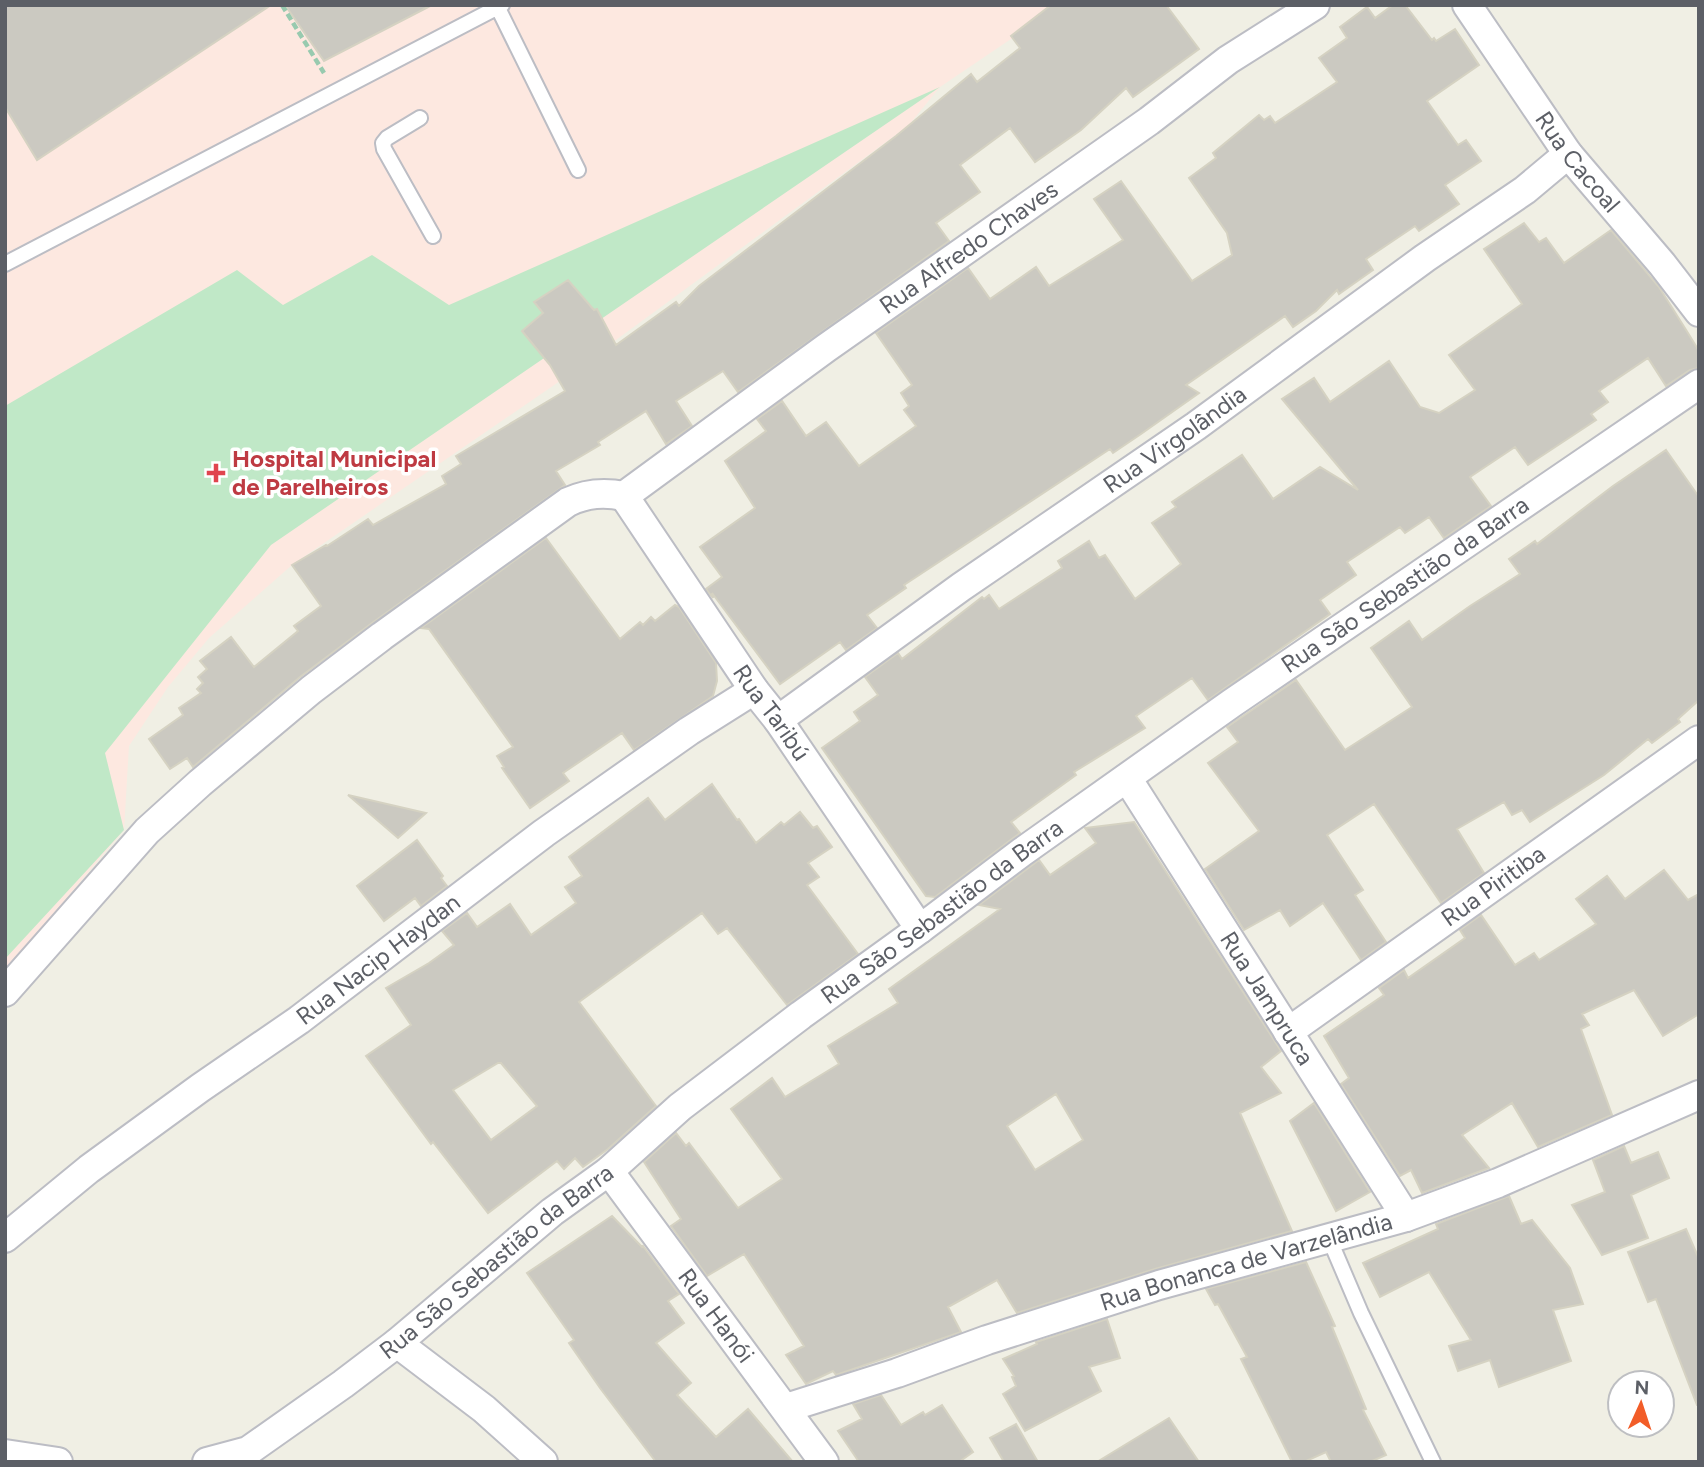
<svg xmlns="http://www.w3.org/2000/svg" width="1704" height="1467" font-family="Figtree,sans-serif">
<style>
.medical{fill:#fde8e0}
.green{fill:#c0e8c7}
.building{fill:#cbc9c1;stroke:#d5d2c2;stroke-width:2;fill-rule:evenodd}
.lines{fill:none;stroke-linecap:round;stroke-linejoin:round}
.lane-casing{stroke:#bcbdc4;stroke-width:18}
.street-casing{stroke:#bcbdc4;stroke-width:32}
.path{stroke:#98caaf;stroke-width:4.5;stroke-dasharray:7 3.5;stroke-linecap:butt}
.lane{stroke:#fff;stroke-width:14}
.street{stroke:#fff;stroke-width:28}
.health-dot{fill:#e0444e;stroke:#fff;stroke-width:2.5}
.labels{text-anchor:middle;stroke-width:7;stroke-linejoin:round;paint-order:stroke}
.street-label{font-size:24px;fill:#5c5f66;stroke:#fff}
.health-label{font-size:24px;font-weight:bold;fill:#be3a42;stroke:#fff;text-anchor:start}
</style>
<rect width="100%" height="100%" fill="#f0efe4"/>
<path class="medical" d="M5 5H1061L940 87 908 126 560 381 292 565 209 638 168 687 129 746 124 830 5 971Z"/>
<path class="green" d="M940 87 271 545 105 753 124 830 5 959V406L237 270 283 305 372 255 449 305Z"/>
<path class="building" d="M5 5H271L37 160 5 107Z
M285 5H432L324 61Z
M1051 5H1166L1199 49 1133 97 1126 88 1081 130 1035 162 1010 128 960 165 980 192 936 223 949 241 738 392 723 371 676 401 692 426 666 444 646 411 598 442 600 445 556 471 565 485 372 623 300 677 193 767 187 758 170 769 149 739 183 715 179 708 201 693 197 689 203 683 198 677 207 669 200 661 231 637 254 667 298 631 294 626 321 606 292 565 326 545 327 546 368 519 373 525 446 484 442 476 461 464 456 456 565 391 550 365 522 331 543 313 534 302 568 280 594 310 597 309 616 345 676 302 679 306 699 286 896 136 971 74 977 82 1020 48 1011 36Z
M1393 5H1405L1432 40 1434 38 1436 41 1455 29 1479 65 1427 101 1458 145 1466 140 1481 161 1445 185 1459 204 1419 231 1415 226 1366 259 1373 270 1339 294 1337 290 1316 311 1293 327 1285 316 1186 385 1199 393 1141 434 1113 453 1110 449 904 585 906 588 867 615 877 628 846 650 840 642 780 684 712 593 713 598 706 589 722 577 700 547 755 508 725 461 766 431 757 419 782 401 806 436 826 422 859 466 916 426 904 410 909 406 901 393 912 385 876 333 968 268 990 299 1036 267 1049 286 1123 240 1094 199 1121 181 1192 281 1232 255 1227 233 1189 178 1216 158 1213 153 1259 115 1264 120 1270 116 1275 123 1337 82 1319 58 1347 38 1340 27 1367 7 1375 18Z
M1524 223 1539 242 1546 238 1564 263 1611 230 1659 287 1688 333 1699 351V368L1690 370 1666 386 1648 358 1599 391 1608 402 1591 414 1596 420 1528 465 1515 447 1470 477 1491 506 1444 538 1429 517 1405 533 1400 527 1347 562 1356 575 1320 600 1330 614 1208 700 1192 678 1136 716 1145 728 1074 772 1076 775 1011 822 1020 833 935 897 926 896 822 748 860 721 854 712 878 695 865 677 898 653 902 659 982 597 984 599 989 595 999 609 1062 568 1058 561 1089 541 1099 558 1105 555 1135 599 1181 564 1152 523 1176 507 1172 502 1242 455 1273 499 1320 467 1358 490 1282 399 1314 378 1330 402 1389 361 1420 407 1439 413 1475 390 1449 355 1522 304 1484 249Z
M1666 450 1699 497V700L1678 719 1680 722 1652 743 1648 739 1604 775 1530 822 1522 810 1512 815 1504 802 1457 829 1484 873 1441 903 1374 804 1327 835 1363 890 1355 895 1386 942 1361 960 1323 903 1290 926 1280 910 1244 930 1205 869 1259 831 1208 763 1238 742 1227 727 1296 680 1345 750 1412 707 1371 648 1409 621 1422 640 1470 606 1520 574 1509 559 1535 541 1537 544 1613 486Z
M546 538 620 639 640 622 643 625 651 617 655 621 675 605 679 607 716 663 717 681 713 696 634 750 622 733 563 773 569 781 530 808 502 768 504 767 497 756 513 747 429 629 421 628Z
M712 784 737 820 739 819 756 843 781 822 784 825 800 812 813 828 817 826 832 847 808 863 819 877 807 885 858 954 787 1005 727 928 718 934 702 913 579 1002 656 1106 608 1149 583 1167 575 1158 564 1169 557 1161 488 1213 433 1142 431 1144 366 1056 411 1025 386 988 429 963 454 945 442 931 467 913 477 927 510 904 531 935 576 903 565 887 582 876 569 857 648 798 665 820ZM498 1063H501L537 1106 491 1140 453 1090Z
M348 795 426 813 398 838Z
M1134 822 1281 1051 1261 1067 1281 1093 1240 1113 1292 1231 1155 1269 1017 1313 997 1280 948 1307 961 1332 836 1375 833 1371 806 1384 786 1355 804 1346 744 1254 707 1276 671 1226 681 1219 644 1162 676 1133 686 1146 689 1143 738 1208 782 1179 731 1109 772 1078 785 1097 839 1064 828 1046 898 1003 889 989 1000 909 979 905 1039 860 1050 875 1096 843 1085 828ZM1056 1094 1083 1140 1035 1170 1007 1126Z
M417 840 443 876 441 878 447 886 421 906 415 898 384 921 357 886Z
M1664 870 1688 900 1699 894V1014L1663 1036 1634 990 1582 1014 1589 1025 1581 1029 1612 1115 1538 1147 1512 1103 1462 1135 1489 1168 1422 1193 1411 1170 1400 1176 1341 1084 1349 1078 1324 1036 1384 995 1379 988 1404 970 1408 978 1465 938 1460 930 1481 915 1515 965 1534 953 1539 960 1596 924 1576 899 1607 876 1625 899Z
M1314 1103 1370 1192 1336 1211 1290 1121Z
M1624 1146 1631 1163 1658 1152 1669 1178 1631 1195 1648 1238 1602 1255 1572 1205 1605 1192 1593 1160Z
M1509 1196 1521 1224 1532 1220 1570 1268 1583 1304 1553 1310 1571 1361 1499 1387 1490 1360 1458 1371 1449 1346 1471 1340 1429 1272 1380 1297 1363 1263 1438 1229 1436 1224Z
M612 1216 642 1247 643 1246 679 1294 668 1301 684 1323 656 1343 691 1383 677 1395 716 1437 748 1409 793 1462H656L600 1388 569 1343 574 1340 527 1273Z
M1686 1229 1699 1259V1405H1697L1656 1299 1648 1302 1628 1252Z
M1306 1262 1335 1326 1332 1327 1366 1409 1363 1410 1386 1455 1370 1462H1331L1326 1452 1304 1462H1292L1241 1359 1247 1357 1218 1304 1215 1305 1206 1289Z
M1107 1319 1120 1358 1089 1367 1101 1391 1025 1431 1003 1394 1016 1386 1012 1377 1014 1376 1003 1359 1037 1344 1036 1342Z
M881 1395 901 1425 923 1412 925 1415 942 1405 973 1452 959 1462H859L838 1431 862 1419 853 1404Z
M1169 1418 1199 1462H1097Z
M1016 1424 1038 1462H1004L990 1438Z"/>
<g class="lines">
<g class="lane-casing">
<path id="lane" d="M498 8 578 170
M420 118 387 138 383 143 384 149 433 236
M5 264 502 5
M1329 1238 1361 1313 1433 1462"/>
</g>
<g class="street-casing">
<g id="street">
<path id="s1" d="M1467 5 1568 154 1662 264 1699 312"/>
<path id="s2" d="M624 496 826 348 1149 121 1228 60 1315 5"/>
<path id="s3" d="M624 496 754 690 778 720 920 929"/>
<path id="s4" d="M778 720 961 587 1196 426 1425 258 1525 190 1568 154"/>
<path id="s5" d="M1127 778 1406 1217"/>
<path d="M5 992 147 831 200 783 311 690 382 636 568 502C587 493 604 492 624 496"/>
<path id="s6" d="M1288 1032 1699 740"/>
<path id="s7" d="M609 1171 824 1462"/>
<path id="s8" d="M5 1238 89 1169 200 1088 299 1020 544 833 689 731 754 690"/>
<path d="M397 1343 484 1409 543 1462"/>
<path id="s9" d="M786 1408 897 1373 987 1340 1159 1285 1406 1217 1498 1183 1699 1095"/>
<path d="M5 1454 58 1462"/>
<path id="s10" d="M207 1462 248 1451 343 1384 397 1343 552 1212 609 1171 680 1107 801 1015 920 929 1022 852 1232 703 1699 384"/>
</g>
</g>
<path class="path" d="M282 5 324 73"/>
<use href="#lane" class="lane"/>
<use href="#street" class="street"/>
</g>
<path class="health-dot" d="M212.5 462.5h7v7h7v7h-7v7h-7v-7h-7v-7h7z"/>
<g class="labels">
<g class="street-label">
<text dy="8" stroke="none"><textPath href="#s1" startOffset="192">Rua Cacoal</textPath></text>
<text dy="8" stroke="none"><textPath href="#s2" startOffset="425">Rua Alfredo Chaves</textPath></text>
<text dy="8" stroke="none"><textPath href="#s4" startOffset="486">Rua Virgolândia</textPath></text>
<text dy="8" stroke="none"><textPath href="#s10" startOffset="1489">Rua São Sebastião da Barra</textPath></text>
<text dy="8" stroke="none"><textPath href="#s3" startOffset="262">Rua Taribú</textPath></text>
<text dy="8" stroke="none"><textPath href="#s6" startOffset="252">Rua Piritiba</textPath></text>
<text dy="8" stroke="none"><textPath href="#s10" startOffset="922">Rua São Sebastião da Barra</textPath></text>
<text dy="8" stroke="none"><textPath href="#s8" startOffset="466">Rua Nacip Haydan</textPath></text>
<text dy="8" stroke="none"><textPath href="#s5" startOffset="261">Rua Jampruca</textPath></text>
<text dy="8" stroke="none"><textPath href="#s10" startOffset="355">Rua São Sebastião da Barra</textPath></text>
<text dy="8" stroke="none"><textPath href="#s9" startOffset="483">Rua Bonanca de Varzelândia</textPath></text>
<text dy="8" stroke="none"><textPath href="#s7" startOffset="180">Rua Hanói</textPath></text>
</g>
<g class="health-label">
<text x="232" y="467">Hospital Municipal<tspan x="232" dy="28">de Parelheiros</tspan></text>
</g>
</g>
<rect width="1704" height="1467" fill="none" stroke="#5c5f66" stroke-width="14"/>
<g transform="translate(1641 1404) rotate(3)"><circle r="33" fill="#ffffff" stroke="#bebfc2" stroke-width="2"/>
<path d="M0-5L12 26L0 18L-12 26Z" fill="#f25d28"/>
<text y="-10" font-size="19" font-weight="bold" text-anchor="middle" fill="#5c5f66">N</text>
</g>
</svg>
